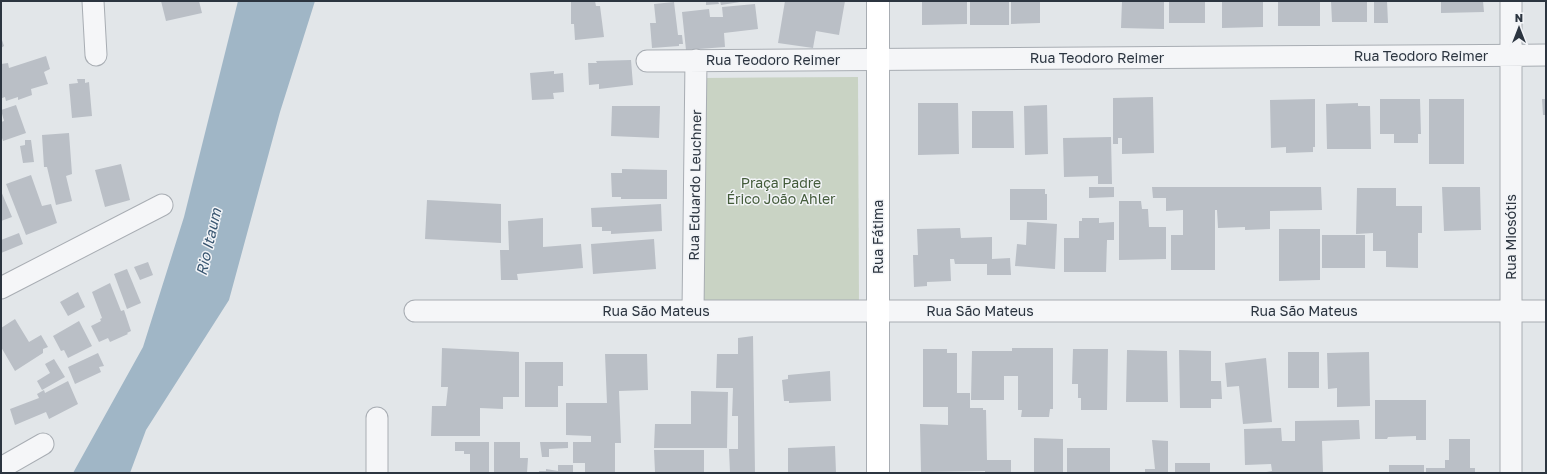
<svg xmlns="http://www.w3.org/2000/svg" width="1547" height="474" font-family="'Golos Text',sans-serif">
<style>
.green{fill:#c9d3c4}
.water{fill:#a0b6c6}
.building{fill:#babfc6}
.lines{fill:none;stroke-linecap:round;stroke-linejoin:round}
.minor-casing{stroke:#a8adb3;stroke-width:23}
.secondary-casing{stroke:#a8adb3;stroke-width:24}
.minor{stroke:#f5f6f8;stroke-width:21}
.secondary{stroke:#fff;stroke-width:22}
.labels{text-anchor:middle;stroke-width:3;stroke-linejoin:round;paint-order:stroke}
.street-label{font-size:14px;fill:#2c3540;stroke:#f2f4f7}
.park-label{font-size:14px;fill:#435b3a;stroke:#f2f4f7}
.water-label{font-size:15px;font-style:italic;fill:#395671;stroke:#f2f4f7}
</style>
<rect width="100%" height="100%" fill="#e2e6e9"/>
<path class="green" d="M858 77 859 305 704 306 703 78Z"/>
<path class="water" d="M238 1H315L280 112 229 300 146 430 130 473H73L143 347 184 217Z"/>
<path class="building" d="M161 1H199L202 13 166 21Z
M571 1H595L596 6H600L604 37 575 40 574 24H571Z
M706 1H718L719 4 706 5Z
M720 1H740V2L721 5Z
M785 1H845L839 35 816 31 813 48 778 43Z
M922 1H967V24L922 25Z
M970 1H1009V25H970Z
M1011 1H1040V23L1011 24Z
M1122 1H1164V29L1121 28Z
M1169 1H1205V23H1169Z
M1222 1H1263V27L1222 28Z
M1278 1H1320V26H1278Z
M1331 1H1367V22H1332Z
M1374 1H1387L1388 23H1374Z
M1441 1H1483L1484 12 1441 13Z
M674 2 678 35H682L683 44H679V46L652 48 650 23H656L654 4Z
M755 4 758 29 724 33 725 47 686 50 682 12 709 9 710 17H723L722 7Z
M1 37 4 46 1 48Z
M46 56 50 69 44 72 48 84 31 89 32 95 18 100V97L6 101 5 97 2 98 1 64 8 63 9 68Z
M631 60 633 85 599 89V84L589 85 588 63H597L596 61Z
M554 71V74L563 73 564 92 553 93 554 99 532 100 530 73Z
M77 79H85V83L89 82 92 116 72 118 69 84 78 83Z
M1153 97 1154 153 1122 154V138H1118V144H1113V98Z
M1315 99V147H1313V152L1286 153V147L1271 148 1270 100Z
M1380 99H1420L1421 134H1418V143H1394V134H1380Z
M1429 99H1464V164H1429Z
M1542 99H1546V115H1543Z
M918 103H958L959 154 918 155Z
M1358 103V106H1370L1371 149H1327L1326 104Z
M16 105 26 133 3 141 1 135V122L4 121 1 110Z
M1047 105 1048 154 1025 155 1024 106Z
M612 106H660L659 138 611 136Z
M972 111H1013L1014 148H972Z
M69 133 72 174 66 176 72 201 56 205 47 167H44L42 135Z
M1111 137 1112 184H1098V176L1064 177 1063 138Z
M25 140H31L34 162 23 163 20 146 25 145Z
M121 164 130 200 105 207 95 170Z
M622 169 667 170V199H621V197H612L611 173H622Z
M31 175 42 206 51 204 57 223 26 235 6 184Z
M1089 187H1114V197L1089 198Z
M1152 187H1321L1322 210 1270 211V229L1245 230V227L1218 228 1217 210H1215V270H1171V235H1183V210L1166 211V198H1153Z
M1442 187H1480L1481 230 1444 231Z
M1357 188H1396V206H1422V233H1418V268L1386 267V251H1373V233L1356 234Z
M1010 189H1045V194H1047V220H1010Z
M1 191 12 217 1 221Z
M427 200 501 204V243L425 239Z
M1119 201H1141L1142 209H1148L1149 227H1166V259L1119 260Z
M661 204 662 231 611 234V231H602V227H592L591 208Z
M543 218V247L581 244 583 268 517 274 518 280H501L500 250H509L508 221Z
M1082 218H1099V223L1114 222V240H1107L1106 272H1064V238H1079V221H1082Z
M1027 222 1057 224 1055 269 1015 266 1017 244 1026 245Z
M960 228 961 238 992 237V259L1010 258 1011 275H987V264H955L954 259H950L951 281 927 282V286L914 287 913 255H918L917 229Z
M1279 229H1320V280L1279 281Z
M19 233 23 244 1 253V240Z
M1322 235H1365V268H1322Z
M654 239 656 269 593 274 591 244Z
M148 262 153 275 140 280 134 267Z
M127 269 141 303 127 309 114 274Z
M110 283 121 311 124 310 131 331 127 333 128 334 110 342 108 338 99 342 91 326 101 321 100 319 102 318 92 292Z
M78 292 85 307 68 316 60 302Z
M15 319 29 342 41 335 48 347 43 349V353L15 371 1 347V328Z
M79 321 92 346 68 358 64 350 61 351 53 336Z
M753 336 755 473H730L729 449H738V416H732L733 388H716L717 354H738V338Z
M442 348 519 352V397H503V409L480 408V436H431L432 406H446L448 387H441Z
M1012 348H1053V409H1050L1049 417H1021L1022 410H1018V376H1004V400H971L972 351H1012Z
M923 349H947V353H957V393H970V408H983V410H986L987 460H1011V473H985V471L921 472 920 424 948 425V407H923Z
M1073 349H1108L1107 410H1081V398H1078V384H1072Z
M1127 350 1167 351 1168 402H1126Z
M1179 350 1211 351V381H1221L1222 399H1211V408H1180Z
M1288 352H1319V388H1288Z
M1369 352 1370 406 1337 407V388L1328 389 1327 353Z
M98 353 104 366 99 367 101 372 75 384 68 367Z
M605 354H647L648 390 619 391 621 443H615V473H585V463H573V442H591V436L566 435V403H607Z
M1266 358 1272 422 1243 424 1239 386 1227 387 1225 363Z
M54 359 65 377 42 390 37 381 50 373 45 364Z
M525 362H563V386H558V407H525Z
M830 371 831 401 789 403V401H784L782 380 788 379V375Z
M68 381 78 404 49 419 46 412 15 425 10 409 39 398 37 394 44 390 45 393Z
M691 391 728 392 727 448H654L655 424H691Z
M1375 400H1426V440H1416V436L1388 437 1387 439H1375Z
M1359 420 1360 439 1322 441 1323 473H1261L1272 471 1271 464 1245 465 1244 429 1281 428 1282 441H1295V421Z
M1034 438 1063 439V472H1034Z
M1449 439H1470V468H1475V473H1426V468H1445V460H1449Z
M1152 440 1168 441V473H1145V469H1155Z
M455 442H489V473H470V454H464V451H455Z
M494 442H520V458H528L527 473H494Z
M540 442H568V448L549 449V457H542Z
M835 446 836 473H788V448Z
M1067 448H1110V473H1067Z
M654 450H704V473L655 472Z
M1175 463H1210V473H1175Z
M558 465H573V473H539V471H546V469L558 471Z
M1389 465H1424V473H1389Z"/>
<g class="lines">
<g class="minor-casing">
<path id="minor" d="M93 1 96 55
M1511 1V473
M647 61 1546 55
M1 288 162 205
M415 311H1546
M693 311 696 60
M377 418V473
M1 468 43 444"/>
</g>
<g class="secondary-casing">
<path id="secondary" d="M878 1V473"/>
</g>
<use href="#minor" class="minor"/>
<use href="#secondary" class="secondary"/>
</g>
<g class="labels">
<g class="street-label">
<text x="1421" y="61">Rua Teodoro Reimer</text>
<text x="1097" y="63">Rua Teodoro Reimer</text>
<text x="773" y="65">Rua Teodoro Reimer</text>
<text transform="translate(695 185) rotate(-89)" y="5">Rua Eduardo Leuchner</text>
<text transform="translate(878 237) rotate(-90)" y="5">Rua Fátima</text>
<text transform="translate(1511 237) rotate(-90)" y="5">Rua Miosótis</text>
<text x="656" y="316">Rua São Mateus</text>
<text x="980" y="316">Rua São Mateus</text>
<text x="1304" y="316">Rua São Mateus</text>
</g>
<g class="park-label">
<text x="781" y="188">Praça Padre<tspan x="781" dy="16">Érico João Ahler</tspan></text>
</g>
<g class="water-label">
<text transform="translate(209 242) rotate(-77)" y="5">Rio Itaum</text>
</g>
</g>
<rect width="1547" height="474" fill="none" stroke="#2c3540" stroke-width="4"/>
<g transform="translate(1519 28)" stroke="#f2f4f7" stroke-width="3" paint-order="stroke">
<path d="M0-3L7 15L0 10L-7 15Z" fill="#2c3540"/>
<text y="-6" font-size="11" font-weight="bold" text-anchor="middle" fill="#2c3540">N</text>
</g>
</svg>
